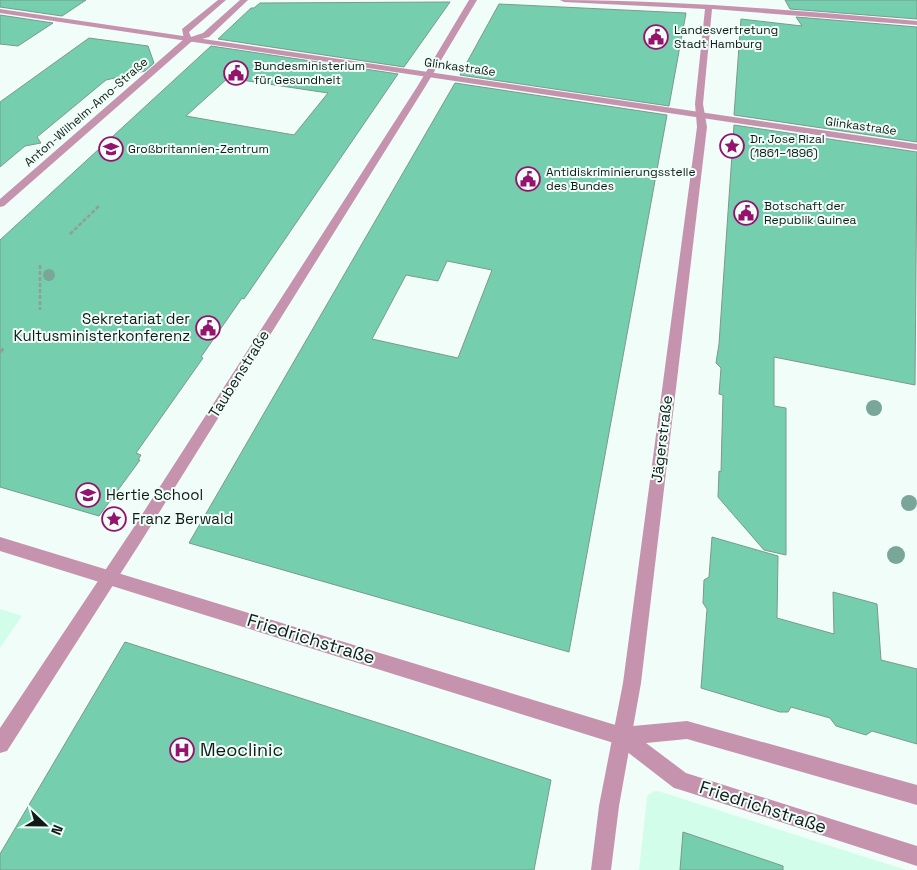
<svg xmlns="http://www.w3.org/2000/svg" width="917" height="870" font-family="'Space Grotesk',sans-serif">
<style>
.built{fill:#d2fdeb}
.building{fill:#75cfae;stroke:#7a998c;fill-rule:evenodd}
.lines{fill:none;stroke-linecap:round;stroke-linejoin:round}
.path-far1{stroke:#919d98;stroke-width:2.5;stroke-dasharray:4 2;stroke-linecap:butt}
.path{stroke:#919d98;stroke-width:3;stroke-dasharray:5 2.5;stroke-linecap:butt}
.minor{fill:#c693af;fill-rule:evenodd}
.tertiary{fill:#c693af;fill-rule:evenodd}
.tree{fill:#79a698}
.labels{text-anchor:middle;stroke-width:4;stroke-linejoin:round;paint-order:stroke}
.far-poi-label{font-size:12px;fill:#0f1b16;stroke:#f0fdf8;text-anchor:start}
.far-street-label{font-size:12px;fill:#0f1b16;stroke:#f0fdf8}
.poi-label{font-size:15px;fill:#0f1b16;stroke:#f0fdf8;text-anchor:start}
.street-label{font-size:15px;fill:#0f1b16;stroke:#f0fdf8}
.near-street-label{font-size:18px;fill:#0f1b16;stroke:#f0fdf8}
.near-poi-label{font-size:18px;fill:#0f1b16;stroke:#f0fdf8;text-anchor:start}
</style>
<rect width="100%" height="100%" fill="#f0fdf8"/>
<path class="built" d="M0 609 22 616 0 648Z
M655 791H658L906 870H639L647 798 648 795Z"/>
<path class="building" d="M0 0H86L62 16 0 7Z
M785 0H917V19L790 9Z
M450 2 404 67 218 39 251 8H254L260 3Z
M499 4 686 13 669 106 460 75Z
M0 15 53 23 18 46 0 44Z
M796 17 917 27V142L734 115 741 19 802 26Z
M89 38 148 46 154 63 145 71 106 80 37 137 41 143 25 146 0 167V102Z
M211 46 398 74 244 299 242 298 201 357 203 358 136 453 141 455 138 460H140L99 516 0 487V240ZM228 78 328 93 294 135 186 116Z
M455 83 667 115 569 652 189 543ZM447 261 492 270 458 358 372 339 406 275 438 281Z
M734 125 917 152 915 385 774 357V406L786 408V555L764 550 718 497 719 471 721 472 723 395 719 394 721 368 716 363 719 344Z
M712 537 778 556 777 618 834 634 833 592 877 604 881 660 917 669V744L872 731 866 735 836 726 830 718 791 707 788 712H780L701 688 707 609 703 603 704 580 709 577Z
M125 642 391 727 551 780 534 870H0V854Z
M683 832 783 866V870H680Z"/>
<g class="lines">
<path class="path-far1" d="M70 234 100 205
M40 265V310"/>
<path class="path" d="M0 352 4 348"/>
<path class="minor" d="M218 0H226L189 32 191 37 203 33 240 0H248L209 37 191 42 4 206 0 207V199L184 39 182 29Z
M469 0H477L425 87 142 540 7 751 0 753V728L132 530 417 87Z
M560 0C680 0 798 11 917 21V25L712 9 703 104 707 127 641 683 619 806 611 870H591L599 806 623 683 697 127 695 104 705 9 564 2Z"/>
<path class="tertiary" d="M0 9 917 144V150L0 13Z
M0 537 622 727 687 721 917 785V805L687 739 646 743 686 773 917 846V866L681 790 674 788 617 744 0 551Z"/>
</g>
<g class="tree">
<circle cx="49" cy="275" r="6"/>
<circle cx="874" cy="408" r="8"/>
<circle cx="909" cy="503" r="8"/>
<circle cx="896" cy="555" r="9"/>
</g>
<defs>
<g id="civic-ring" transform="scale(1.25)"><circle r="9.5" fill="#f0fdf8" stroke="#95136c" stroke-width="1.5"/><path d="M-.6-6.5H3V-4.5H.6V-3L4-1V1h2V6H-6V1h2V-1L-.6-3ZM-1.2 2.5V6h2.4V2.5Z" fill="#95136c"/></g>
<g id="sight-ring" transform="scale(1.25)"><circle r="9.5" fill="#f0fdf8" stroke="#95136c" stroke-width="1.5"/><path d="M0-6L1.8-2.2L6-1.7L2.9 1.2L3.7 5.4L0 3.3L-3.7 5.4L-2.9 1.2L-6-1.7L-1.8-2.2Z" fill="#95136c"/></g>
<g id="university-ring" transform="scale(1.25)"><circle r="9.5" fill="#f0fdf8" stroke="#95136c" stroke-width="1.5"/><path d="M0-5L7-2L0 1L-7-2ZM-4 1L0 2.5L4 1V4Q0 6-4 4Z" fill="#95136c"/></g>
<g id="hospital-ring" transform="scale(1.25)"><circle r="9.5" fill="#f0fdf8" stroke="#95136c" stroke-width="1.5"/><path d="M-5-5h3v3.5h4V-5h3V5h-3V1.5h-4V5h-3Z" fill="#95136c"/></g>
</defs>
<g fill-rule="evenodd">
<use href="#civic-ring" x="656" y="37"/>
<use href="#civic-ring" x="236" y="73"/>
<use href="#sight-ring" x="732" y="146"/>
<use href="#university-ring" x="111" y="149"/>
<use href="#civic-ring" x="528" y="179"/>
<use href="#civic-ring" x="746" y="213"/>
<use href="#civic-ring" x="208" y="328"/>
<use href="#university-ring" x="88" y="495"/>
<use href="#sight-ring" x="114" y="519"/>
<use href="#hospital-ring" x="182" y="750"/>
</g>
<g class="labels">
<g class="far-poi-label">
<text x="674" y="34">Landesvertretung<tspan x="674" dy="14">Stadt Hamburg</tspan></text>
<text x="254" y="70">Bundesministerium<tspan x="254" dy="14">für Gesundheit</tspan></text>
<text x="750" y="143">Dr. Jose Rizal<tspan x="750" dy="14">(1861–1896)</tspan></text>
<text x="128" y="153">Großbritannien-Zentrum</text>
<text x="546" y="176">Antidiskriminierungsstelle<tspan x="546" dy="14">des Bundes</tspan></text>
<text x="764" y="210">Botschaft der<tspan x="764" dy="14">Republik Guinea</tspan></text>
</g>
<g class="far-street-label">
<text transform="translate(460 67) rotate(8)" y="4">Glinkastraße</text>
<text transform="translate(86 112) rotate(-41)" y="4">Anton-Wilhelm-Amo-Straße</text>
<text transform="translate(861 126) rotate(8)" y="4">Glinkastraße</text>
</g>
<g class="poi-label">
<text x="190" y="324" text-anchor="end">Sekretariat der<tspan x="190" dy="17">Kultusministerkonferenz</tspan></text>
<text x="106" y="500">Hertie School</text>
<text x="132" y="524">Franz Berwald</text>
</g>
<g class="street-label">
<text transform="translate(239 374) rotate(-58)" y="5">Taubenstraße</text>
<text transform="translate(662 439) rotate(-83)" y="5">Jägerstraße</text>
</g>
<g class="near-street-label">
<text transform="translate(311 639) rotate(17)" y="6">Friedrichstraße</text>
<text transform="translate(763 807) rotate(18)" y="6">Friedrichstraße</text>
</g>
<g class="near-poi-label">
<text x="200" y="756">Meoclinic</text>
</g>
</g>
<g transform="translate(45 825) rotate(112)" stroke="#f0fdf8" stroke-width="4" paint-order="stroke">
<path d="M0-4L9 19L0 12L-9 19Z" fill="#0f1b16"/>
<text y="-8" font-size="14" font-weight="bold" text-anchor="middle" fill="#0f1b16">N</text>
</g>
</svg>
